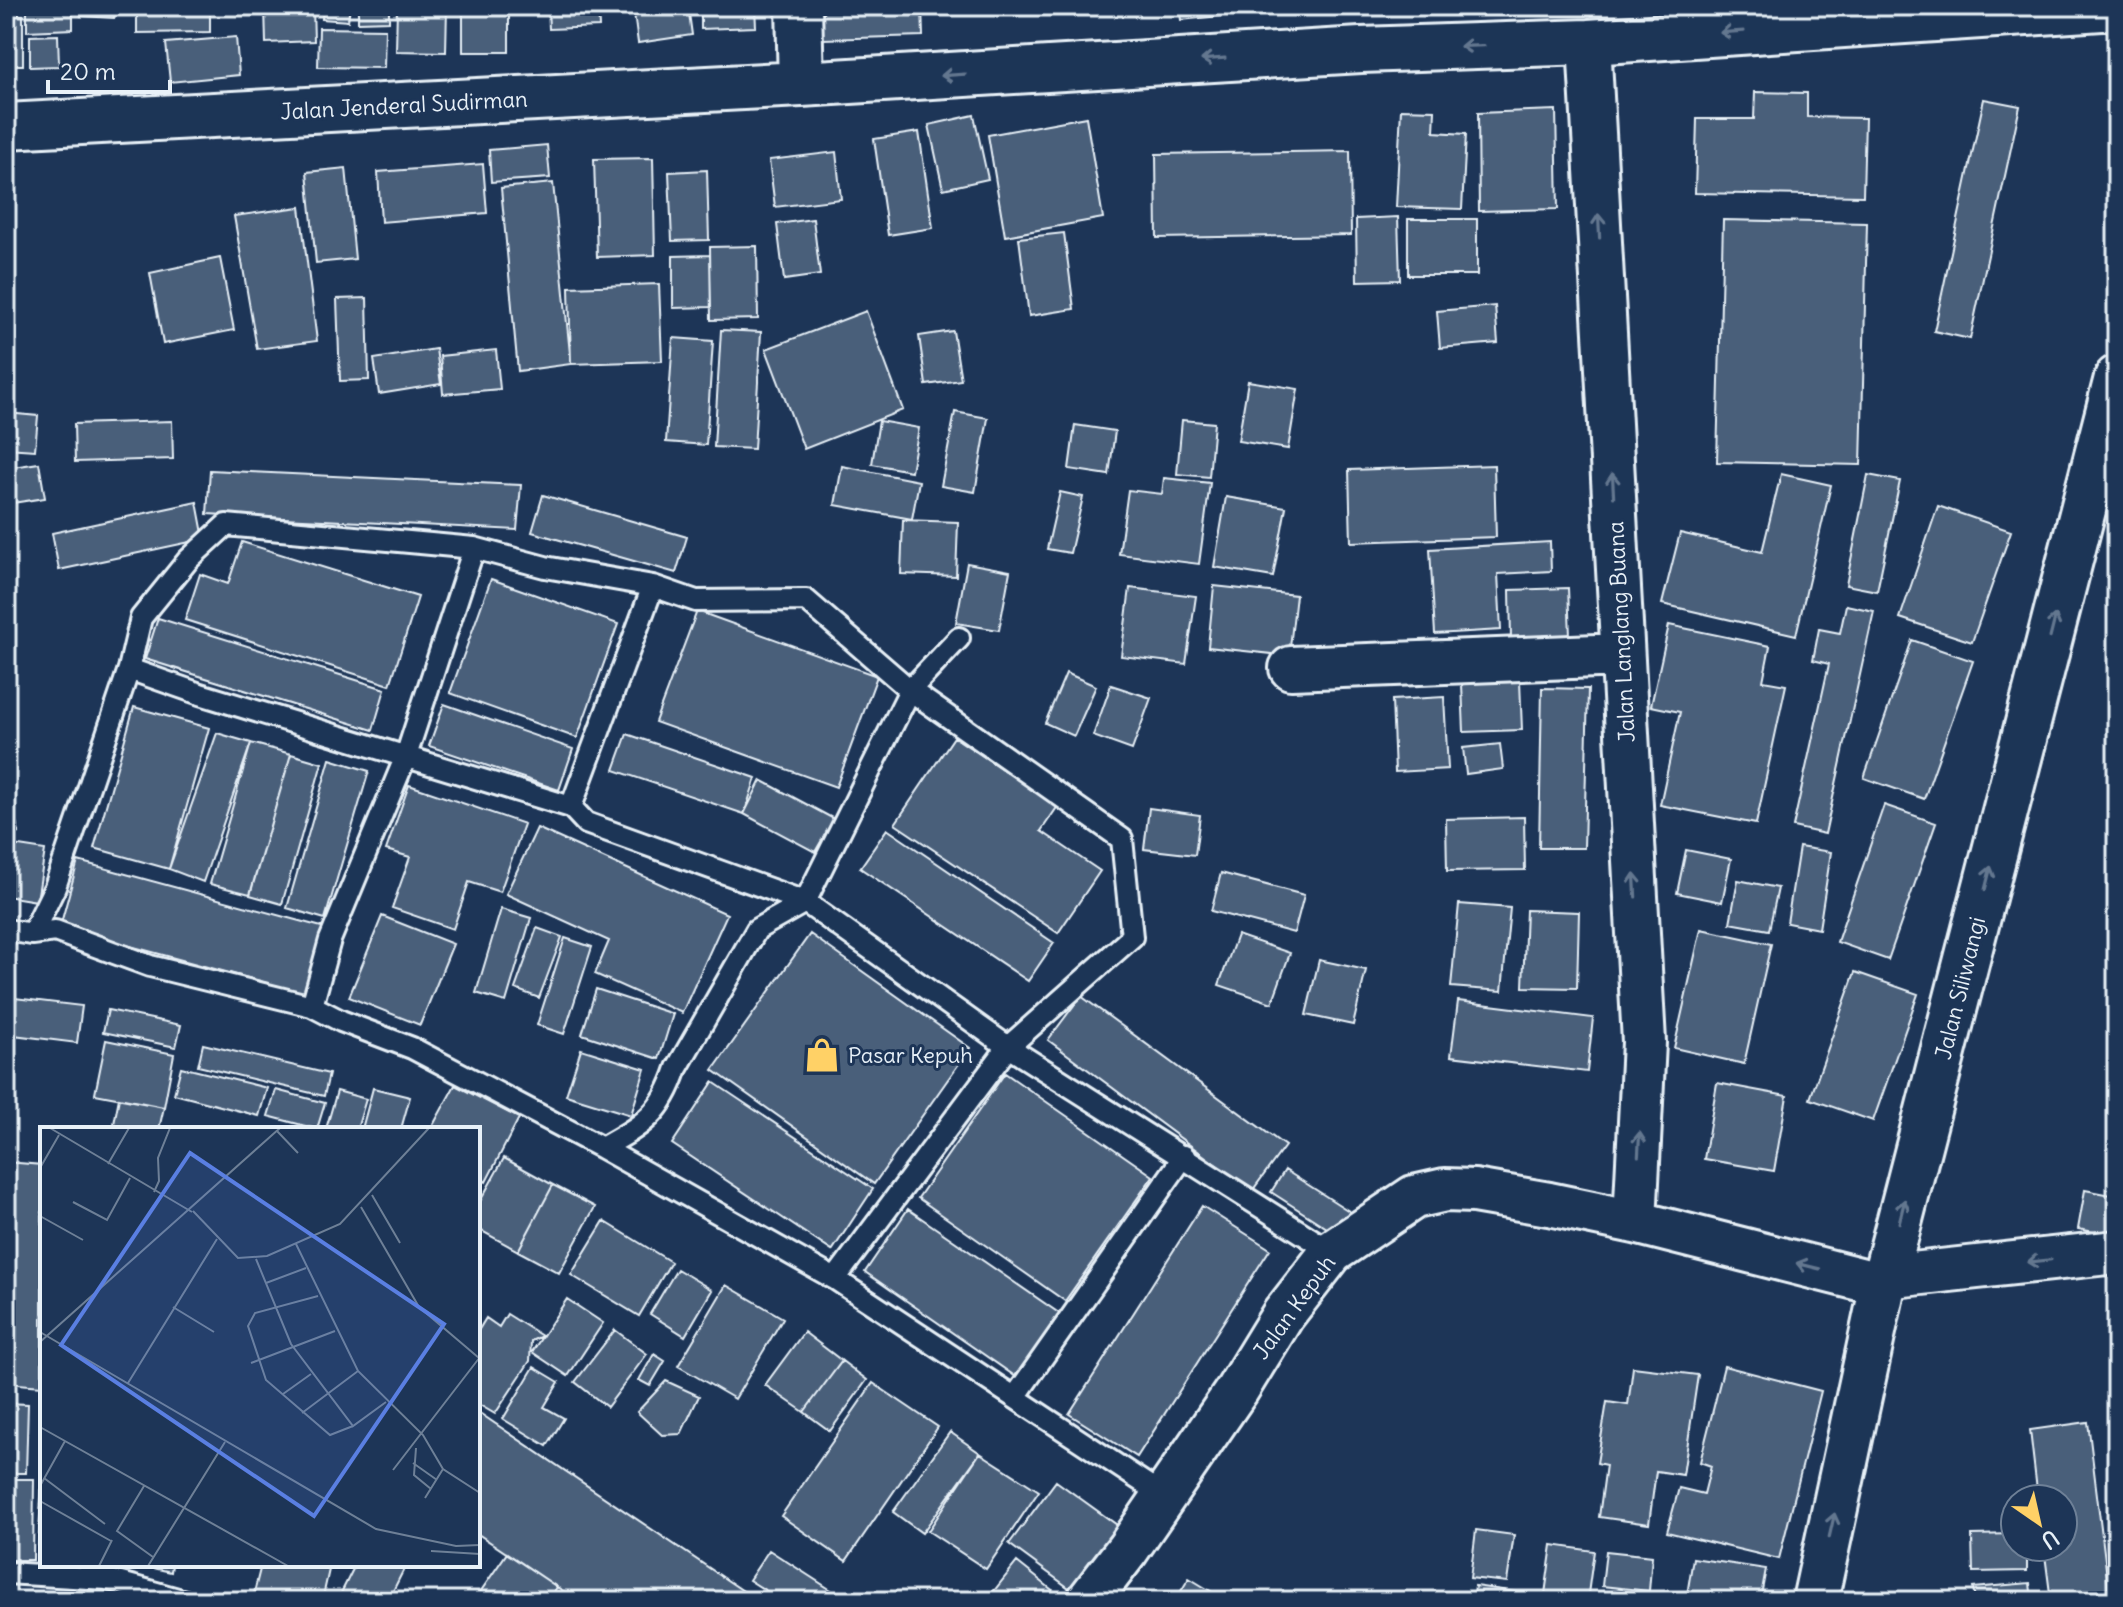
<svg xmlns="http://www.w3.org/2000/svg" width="2123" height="1607" font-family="Delius,sans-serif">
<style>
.building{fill:#495e7a;stroke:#e8f1f8;stroke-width:2}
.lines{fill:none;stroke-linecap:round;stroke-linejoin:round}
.lane-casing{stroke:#e8f1f8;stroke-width:26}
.street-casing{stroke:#e8f1f8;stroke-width:48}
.secondary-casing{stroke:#e8f1f8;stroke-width:50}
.primary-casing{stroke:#e8f1f8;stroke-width:50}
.lane{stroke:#1d3557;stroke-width:20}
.street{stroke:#1d3557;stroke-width:42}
.secondary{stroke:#1d3557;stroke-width:44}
.primary{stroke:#1d3557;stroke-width:44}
.oneway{stroke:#64778f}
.labels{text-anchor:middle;stroke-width:6;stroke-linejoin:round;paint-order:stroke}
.street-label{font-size:22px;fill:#e8f1f8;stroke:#1d3557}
.poi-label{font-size:22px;fill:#e8f1f8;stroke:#1d3557;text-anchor:start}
.inset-road{fill:none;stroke:#6e8097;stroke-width:2}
.view{fill:#5a7fe2;fill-opacity:0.15;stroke:#5a7fe2;stroke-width:4}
.inset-edge{fill:none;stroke:#e8f1f8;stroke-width:4}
</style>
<rect width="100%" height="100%" fill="#1d3557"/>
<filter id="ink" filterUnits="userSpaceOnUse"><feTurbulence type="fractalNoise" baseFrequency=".0125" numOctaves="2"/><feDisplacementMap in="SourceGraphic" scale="16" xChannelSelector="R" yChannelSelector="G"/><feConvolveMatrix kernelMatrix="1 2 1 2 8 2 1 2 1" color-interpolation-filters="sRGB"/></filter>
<g filter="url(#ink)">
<path class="building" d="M27 6H73V29L27 31Z
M81 6H115L114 18 81 16Z
M137 6H210V32L137 33Z
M265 6H313L314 41 266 43Z
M323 6H350L348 21 322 19Z
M358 6H389V21L358 22Z
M397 6H447L446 52 396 51Z
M463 6H509V52H463Z
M548 6H598L599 27 549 29Z
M633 6H688L692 35 638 43Z
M701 6H755L756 27 701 29Z
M822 6H922L923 36 823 39Z
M1179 6H1281V10L1181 20Z
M6 15H23V65H6Z
M319 28 385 29 384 68 318 67Z
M58 35 59 66 30 67V36Z
M236 37 239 75 170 82 166 43Z
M1755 92 1807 93V117L1865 118 1863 196 1695 193 1697 119H1754Z
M1984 99 2020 106 1970 339 1934 331Z
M1401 109 1435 110 1434 132 1466 134 1462 209 1396 207Z
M1556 110 1558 209 1479 211 1478 113Z
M974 115 988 179 943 189 929 125Z
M1086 117 1103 218 1005 236 988 135Z
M919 132 933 228 888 235 874 139Z
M547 145 550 178 491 182 489 150Z
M1350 151 1351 235 1157 238 1156 154Z
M836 152 841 199 775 207 769 160Z
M653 158 655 255 597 257 594 159Z
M483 164 487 213 381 222 378 172Z
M346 168 355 259 316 263 307 172Z
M707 170 709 240 672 241 669 172Z
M553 183 571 364 518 371 501 188Z
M300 207 317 341 257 349 234 216Z
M1398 217 1400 280 1357 281 1356 219Z
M813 219 820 275 784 280 777 224Z
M1408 219H1477V275H1408Z
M1723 220 1867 223 1861 465 1717 462Z
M1064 233 1074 309 1029 316 1019 238Z
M757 246 758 319 711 320 710 247Z
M710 255 711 307 673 308V256Z
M220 258 234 330 163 344 150 273Z
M659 284 662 361 571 364 569 287Z
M367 298 369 380 340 381 337 299Z
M1495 306 1498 343 1440 348 1437 311Z
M866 311 903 410 804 449 766 349Z
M721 330 761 332 754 449 714 447Z
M953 331 961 380 926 385 919 336Z
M673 338 713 341 706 445 666 442Z
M436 349 441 384 379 394 374 359Z
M496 350 500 389 443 394 440 356Z
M1248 381 1298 389 1288 449 1238 441Z
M955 412 988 418 975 492 941 486Z
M6 413 38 416 35 450 6 448Z
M1182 420 1214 423 1209 477 1177 474Z
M172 421 173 459 75 462 74 424Z
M879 421 919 428 911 471 872 464Z
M1075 425 1115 431 1109 475 1069 469Z
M39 463 45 498 6 504V468Z
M1494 465 1496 537 1351 542 1349 470Z
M842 466 919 481 912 519 835 505Z
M210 470 521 485 517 530 207 514Z
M1781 474 1831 485 1796 635 1662 604 1680 533 1762 552Z
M1868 475 1900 481 1877 591 1846 585Z
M1164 478 1210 483 1199 564 1119 554 1128 490 1162 494Z
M1060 492 1083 497 1070 553 1047 549Z
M543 495 687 537 676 573 532 532Z
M1226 497 1286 507 1273 577 1214 567Z
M197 502 204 539 59 570 52 533Z
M1938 506 2011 531 1972 642 1900 618Z
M903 520 958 522 956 576 901 574Z
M242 542 418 597 390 685 185 620 200 574 228 584Z
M1550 542 1551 571 1498 574 1501 630 1435 634 1430 549Z
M967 563 1010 571 999 630 956 623Z
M491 579 618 624 577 738 450 693Z
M1214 586 1296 595 1289 656 1208 647Z
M1130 588 1196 596 1186 664 1121 656Z
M1568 588 1570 636 1511 639 1510 590Z
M1846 605 1874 611 1825 834 1793 827 1829 664 1813 660 1819 629 1840 633Z
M697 611 877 676 836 787 655 722Z
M158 618 385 689 373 730 145 659Z
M1669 625 1770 646 1763 681 1786 685 1756 824 1660 805 1680 712 1651 706Z
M1912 640 1973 661 1924 799 1864 778Z
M1066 673 1096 686 1074 736 1045 723Z
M1520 681 1522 730 1464 732 1462 684Z
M1111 685 1151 698 1132 750 1093 736Z
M1542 688 1588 689 1584 848H1539Z
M1444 697 1448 769 1395 772 1392 700Z
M444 704 573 749 559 790 429 746Z
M134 707 209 728 169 869 94 848Z
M217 733 251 743 203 882 169 869Z
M627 734 756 778 744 814 614 770Z
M954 737 1058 806 1041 831 1100 871 1058 933 895 824Z
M251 743 291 754 250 894 210 884Z
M1500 744 1503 769 1466 774 1463 748Z
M291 754 322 763 282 904 250 895Z
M330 759 369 771 325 919 287 908Z
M761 780 834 819 815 852 744 814Z
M6 783 19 833 6 836Z
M409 785 524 824 500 892 469 882 453 929 392 908 410 857 386 850Z
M1884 805 1936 823 1888 960 1837 942Z
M1149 808 1200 815 1195 855 1144 849Z
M1524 817 1525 870 1447 871 1446 819Z
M537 828 727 914 682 1013 595 974 609 941 506 894Z
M887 829 1054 943 1028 981 860 868Z
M6 844 45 850 37 901 6 896Z
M1799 847 1831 852 1819 929 1787 923Z
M1686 850 1731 859 1722 902 1677 893Z
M78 861 329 929 311 995 60 927Z
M1221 873 1304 895 1294 933 1211 911Z
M1738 880 1778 888 1769 930 1730 923Z
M1459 904 1510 908 1502 991 1451 987Z
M501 909 531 918 506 1002 476 993Z
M1526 910 1579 912 1577 988 1523 987Z
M382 916 453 944 420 1025 349 997Z
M537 928 562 937 539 998 515 989Z
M1701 929 1771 944 1744 1064 1674 1048Z
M810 934 970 1048 874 1184 713 1070Z
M1237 935 1290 953 1272 1003 1219 985Z
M565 938 592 947 564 1034 537 1025Z
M1319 960 1366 970 1353 1025 1306 1015Z
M1855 972 1918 994 1873 1121 1810 1099Z
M596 989 673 1014 659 1059 582 1034Z
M1081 996 1285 1146 1252 1191 1048 1040Z
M6 997 82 1006 77 1043 6 1034Z
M1458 1001 1593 1018 1587 1072 1451 1056Z
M108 1010 181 1025 176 1047 103 1032Z
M106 1040 174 1054 164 1107 95 1094Z
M203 1044 329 1074 324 1096 198 1066Z
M581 1049 645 1069 631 1115 566 1095Z
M181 1067 267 1088 259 1116 174 1094Z
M1005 1073 1153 1176 1065 1301 918 1198Z
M713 1082 873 1189 832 1251 672 1144Z
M1717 1083 1787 1096 1774 1171 1704 1159Z
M455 1085 519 1118 486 1182 478 1178V1129H431Z
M373 1088 410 1097 401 1129H362Z
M276 1090 325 1103 317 1129 268 1116Z
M337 1091 366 1099 357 1129H326Z
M119 1098 164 1107 159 1129H113Z
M504 1158 553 1185 518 1251 478 1229V1205Z
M6 1162 42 1165V1386L6 1383Z
M1285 1170 1352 1213 1338 1235 1271 1192Z
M553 1185 595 1207 559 1273 518 1251Z
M2085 1190 2117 1196V1236L2078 1229Z
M1202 1206 1270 1249 1137 1457 1069 1414Z
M908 1209 1066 1318 1022 1381 865 1272Z
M604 1221 671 1262 639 1316 571 1275Z
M677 1269 712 1290 685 1336 650 1314Z
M726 1285 783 1318 735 1399 678 1366Z
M567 1299 603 1323 568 1376 532 1352Z
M507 1314 542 1336 531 1341 530 1361 495 1414 478 1404V1331L486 1318 499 1327Z
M615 1330 647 1354 607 1407 575 1382Z
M804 1332 842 1361 804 1412 765 1385Z
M654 1354 665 1361 650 1386 639 1380Z
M842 1361 867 1380 830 1431 804 1412Z
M1724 1366 1821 1391 1779 1559 1667 1532 1679 1488 1704 1494 1711 1466 1700 1462Z
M534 1367 559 1382 544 1407 564 1418 547 1446 503 1419Z
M1633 1367 1698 1375 1683 1475 1656 1471 1649 1524 1599 1517 1606 1465 1597 1463 1607 1402 1628 1405Z
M666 1381 699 1396 681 1434 662 1435 637 1412Z
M873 1383 938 1427 846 1561 781 1516Z
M6 1403 28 1404 26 1473H6Z
M478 1412 758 1601H578L478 1534Z
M2088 1422 2110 1601H2051L2044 1547H2063V1499H2038L2030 1430Z
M950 1432 980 1453 922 1533 893 1512Z
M980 1453 1039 1491 986 1569 928 1531Z
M6 1479H34L33 1560H6Z
M42 1479V1551H38Z
M1056 1481 1131 1535 1084 1599 1009 1544Z
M1476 1530 1514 1535 1507 1582 1470 1578Z
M2015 1534V1547H2027V1571L1973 1572 1972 1535Z
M1552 1545 1594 1551 1587 1601H1544Z
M769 1550 848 1601H782L749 1580Z
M1606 1551 1652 1556 1649 1591 1602 1586Z
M507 1553 557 1587 548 1601H474Z
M1693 1558 1766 1569 1760 1601H1686Z
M1017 1562 1066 1601H986Z
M140 1565H172L171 1572Z
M261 1565H330L322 1601H252Z
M355 1565H406L388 1601H337Z
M1189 1578 1227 1601H1175Z
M2030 1583 2032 1601H1975L1973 1588Z
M1475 1586 1516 1592 1515 1601H1473Z"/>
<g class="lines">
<g class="lane-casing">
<path id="lane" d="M129 669 141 618 188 560 226 525 474 548 545 567 653 586 696 601 806 600 910 690 1122 839 1132 937 1008 1047 835 1279
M571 807 653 586
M6 930 32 934 55 931 150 966 312 1006 341 1021 412 1048 602 1148 835 1279 1164 1496
M32 934 55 887 129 669 200 694 571 807 586 823 805 902 1008 1047 1332 1252
M312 1006 330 940 406 756 474 548
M602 1148C643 1125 662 1114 677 1068L757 929 805 902 910 690 959 638
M1015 1397 1184 1156
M6 1573 106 1579 185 1601"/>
</g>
<g class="street-casing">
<path id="street" d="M1589 42 1644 1042 1635 1222
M1291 668 1622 655
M1885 1277 2117 1252
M1088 1601 1128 1549 1237 1390 1283 1315 1332 1252 1414 1197 1445 1190 1474 1191 1549 1204 1635 1222 1883 1285"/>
</g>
<g class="secondary-casing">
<path id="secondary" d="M799 6 801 84
M6 126 801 84 1361 50 1589 42 2117 7"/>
</g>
<g class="primary-casing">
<path id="primary" d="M1815 1601 1883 1285 2117 378"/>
</g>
<use href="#lane" class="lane"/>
<use href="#street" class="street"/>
<use href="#secondary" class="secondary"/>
<use href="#primary" class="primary"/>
</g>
<defs><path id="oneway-shaft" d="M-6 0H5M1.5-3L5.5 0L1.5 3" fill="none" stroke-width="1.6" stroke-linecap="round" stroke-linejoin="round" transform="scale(2)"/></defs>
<g class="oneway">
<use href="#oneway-shaft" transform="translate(1732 32) rotate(176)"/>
<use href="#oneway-shaft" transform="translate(1472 46) rotate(178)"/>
<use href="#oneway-shaft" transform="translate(1213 59) rotate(176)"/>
<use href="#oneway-shaft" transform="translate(953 75) rotate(176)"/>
<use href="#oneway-shaft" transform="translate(1599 226) rotate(-93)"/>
<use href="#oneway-shaft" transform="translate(1613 485) rotate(-93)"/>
<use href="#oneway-shaft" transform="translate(2053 626) rotate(-76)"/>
<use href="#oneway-shaft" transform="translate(1988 878) rotate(-76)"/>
<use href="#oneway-shaft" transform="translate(1635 885) rotate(-93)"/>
<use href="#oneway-shaft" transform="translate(1639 1144) rotate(-87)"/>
<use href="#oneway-shaft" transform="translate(1902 1211) rotate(-76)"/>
<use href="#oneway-shaft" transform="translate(2039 1261) rotate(174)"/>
<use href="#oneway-shaft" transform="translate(1808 1266) rotate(-166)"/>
<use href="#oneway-shaft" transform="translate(1832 1525) rotate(-77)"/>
</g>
</g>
<defs>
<g id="shop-bare" transform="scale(2.76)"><path d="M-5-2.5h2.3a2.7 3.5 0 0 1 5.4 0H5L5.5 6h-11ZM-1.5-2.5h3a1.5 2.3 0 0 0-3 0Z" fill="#ffd166" stroke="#1d3557" stroke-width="2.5" paint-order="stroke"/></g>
</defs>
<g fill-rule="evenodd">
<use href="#shop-bare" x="822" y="1055"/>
</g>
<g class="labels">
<g class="street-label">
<text transform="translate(404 105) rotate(-3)" y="8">Jalan Jenderal Sudirman</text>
<text transform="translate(1621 632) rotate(-93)" y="8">Jalan Langlang Buana</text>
<text transform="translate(1960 988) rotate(-76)" y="8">Jalan Siliwangi</text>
<text transform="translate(1294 1307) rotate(-54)" y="8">Jalan Kepuh</text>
</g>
<g class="poi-label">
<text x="848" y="1063">Pasar Kepuh</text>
</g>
</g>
<g transform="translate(40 1127)">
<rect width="440" height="440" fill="#1d3557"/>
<path class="inset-road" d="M10 1 152 85M237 4 258 26M68 37 89 1M0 41 19 8M114 65 119 54 118 31 130 1M332 68 360 116M33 75 67 93 90 51M321 80 379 180 439 231M153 84 198 131 227 129 300 97 389 1M0 89 43 113M256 117 318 244 383 308 403 342 440 366M216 132 251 217 313 299 346 275M226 156 266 141M278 169 215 186 208 199 226 253 290 308 313 299M133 180 174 205M0 205 336 402 416 419 440 418M0 215 240 1M211 236 295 204M88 256 177 112M243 267 271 247M262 286 318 244M0 300 248 439M376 321 374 348 391 362M373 336 397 353M353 343 440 230M4 351 65 397M0 359 25 314M104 359 77 404 113 430M385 371 403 342M0 374 71 414M391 424 440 427M59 439 72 413M108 439 185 315"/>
<path class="view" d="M150 26 404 197 274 389 21 218Z"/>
<rect width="440" height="440" class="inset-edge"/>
</g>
<rect width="2123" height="1607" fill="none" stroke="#1d3557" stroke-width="32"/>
<rect x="16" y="16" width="2091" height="1575" fill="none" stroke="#e8f1f8" stroke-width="3" filter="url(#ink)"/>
<g transform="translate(2039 1523) rotate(146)"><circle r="38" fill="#1d3557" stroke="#6e8097" stroke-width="2"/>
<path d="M0-6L14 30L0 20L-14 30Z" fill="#ffd166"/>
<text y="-12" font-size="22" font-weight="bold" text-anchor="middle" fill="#e8f1f8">U</text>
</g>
<path d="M48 80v12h122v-12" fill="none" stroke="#e8f1f8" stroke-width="4"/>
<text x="60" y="80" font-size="24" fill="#e8f1f8" stroke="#1d3557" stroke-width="6" paint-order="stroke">20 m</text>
</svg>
